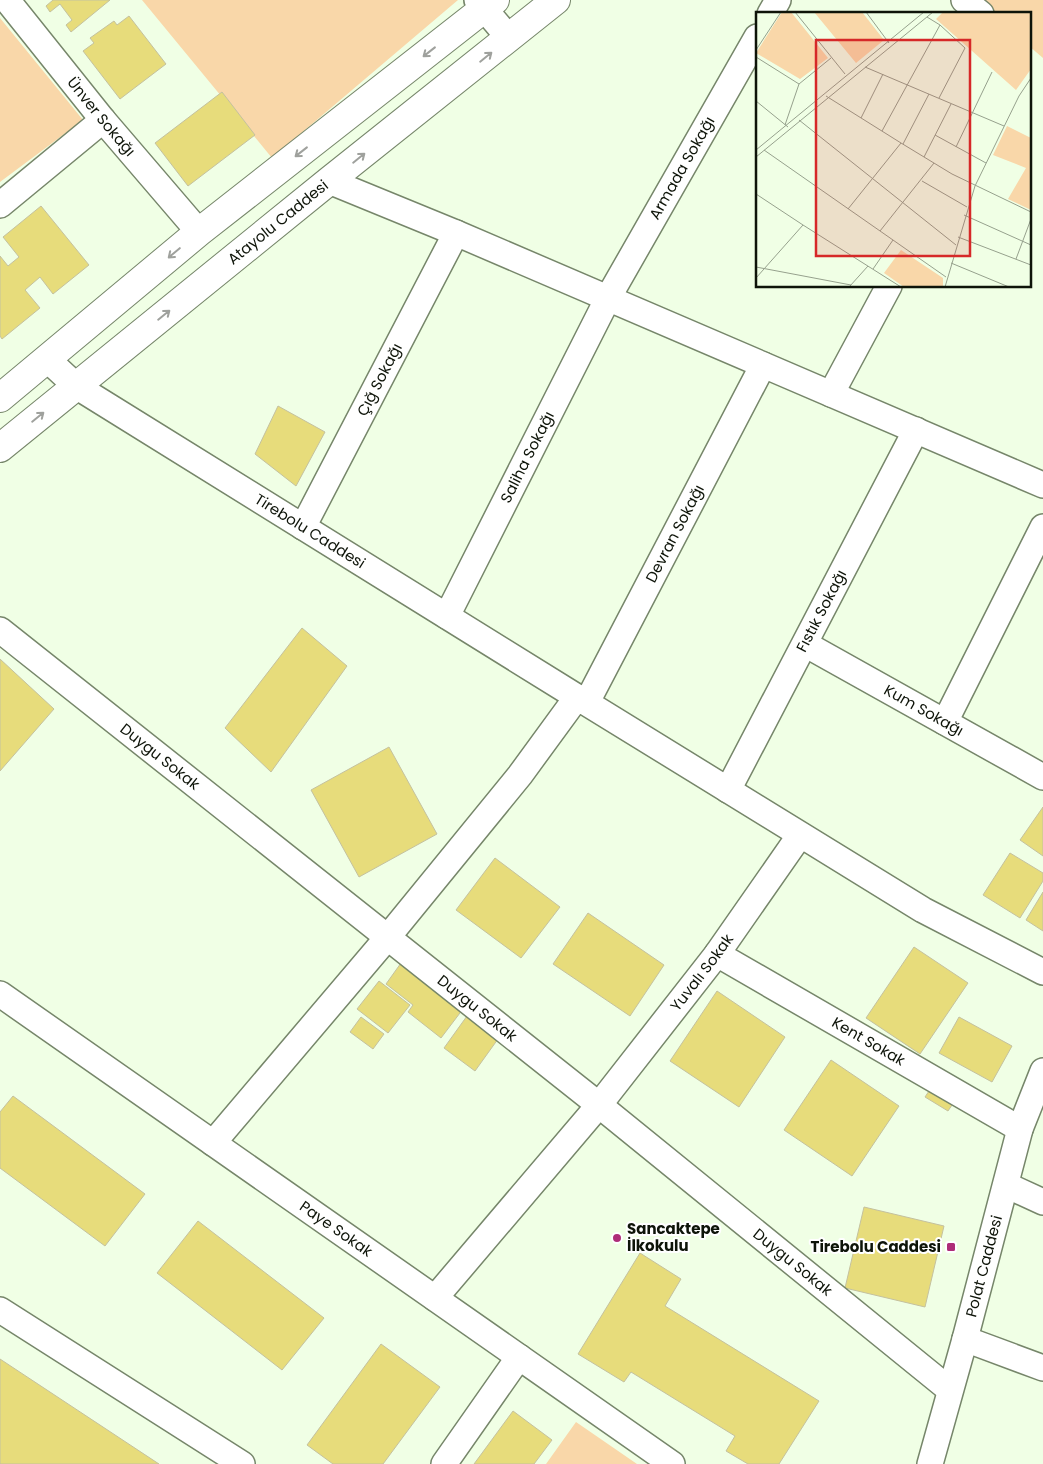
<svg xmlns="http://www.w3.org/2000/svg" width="1043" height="1464" font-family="Poppins,sans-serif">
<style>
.green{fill:#f9d7a9}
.building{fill:#e7dc7b;stroke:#c4c19f}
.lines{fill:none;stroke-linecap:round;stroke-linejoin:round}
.street-casing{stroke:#76866a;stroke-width:28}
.primary-casing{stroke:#76866a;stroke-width:30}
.street{stroke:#fff;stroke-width:25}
.primary{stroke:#fff;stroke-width:28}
.oneway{stroke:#9fa19d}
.poi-dot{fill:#ae2c78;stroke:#fff;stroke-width:2}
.labels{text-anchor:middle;stroke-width:4;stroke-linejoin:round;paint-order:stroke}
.street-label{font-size:15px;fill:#0e1409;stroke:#fff}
.poi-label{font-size:15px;font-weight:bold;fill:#0e1409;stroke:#fff;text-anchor:start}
.inset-road{fill:none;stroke:#96a18d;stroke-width:1}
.view{fill:#d62828;fill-opacity:0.15;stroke:#d62828;stroke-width:2.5}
.inset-edge{fill:none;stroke:#0e1409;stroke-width:2.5}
</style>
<rect width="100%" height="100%" fill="#f0ffe5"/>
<path class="green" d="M142 0H458L272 158Z
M977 0H1043V58L1029 46V14H992Z
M0 18 83 120 0 182Z
M576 1422 637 1464H546Z"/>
<path class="building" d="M53 0H110L71 32 66 25 72 20 60 4 50 12 46 6Z
M129 16 166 64 120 99 83 51 94 43 90 38 114 21 117 25Z
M222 92 255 135 188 186 155 143Z
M41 206 89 265 53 294 40 277 25 290 40 308 2 339 0 336V256L8 266 19 257 3 237Z
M278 406 325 432 296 486 255 454Z
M302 628 347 666 271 772 225 728Z
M0 659 54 709 0 771Z
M389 747 437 834 359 877 311 790Z
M1043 807V856L1020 840Z
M1010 853 1043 873V881L1020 918 983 895Z
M495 858 560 907 521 958 456 910Z
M1043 892V931L1026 920Z
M588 913 664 965 630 1016 553 964Z
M914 947 968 983 920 1054 866 1018Z
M401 963 463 1009 441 1038 408 1012 413 1005 386 984Z
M379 981 410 1005 388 1033 357 1009Z
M717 991 785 1037 739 1107 670 1061Z
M467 1016 498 1039 475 1071 444 1048Z
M361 1017 384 1034 373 1049 350 1032Z
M959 1017 1012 1046 992 1082 939 1053Z
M831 1060 899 1106 852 1176 784 1130Z
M931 1088 954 1102 948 1111 925 1097Z
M13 1096 145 1194 105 1246 0 1168V1112Z
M864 1207 944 1226 925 1307 845 1288Z
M198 1221 324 1318 282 1370 157 1273Z
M640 1253 681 1279 665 1306 819 1401 779 1464H748L726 1451 735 1436 631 1372 624 1382 578 1354Z
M381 1344 440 1387 383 1464H333L307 1445Z
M0 1359 159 1464H0Z
M513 1411 552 1440 534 1464H474Z"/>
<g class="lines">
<g class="street-casing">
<g id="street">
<path id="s1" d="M7 0 103 120 199 232"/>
<path d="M477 0 509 38"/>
<path d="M964 0 981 14"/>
<path d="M770 14 778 0"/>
<path d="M329 181 456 233 1043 485"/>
<path d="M0 205 103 120"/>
<path id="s2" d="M47 359 76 386 577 697"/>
<path d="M831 394 889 286"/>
<path id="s3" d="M303 527 456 233"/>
<path id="s4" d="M447 616 608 298 757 37"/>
<path id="s5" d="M0 630 599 1105 950 1390"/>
<path id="s6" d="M805 644 1043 777"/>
<path id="s7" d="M587 702 763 365"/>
<path d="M945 722 1043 527"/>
<path id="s8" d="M728 790 916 430"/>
<path id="s9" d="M717 954 1020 1129"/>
<path id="s10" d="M0 994 672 1464"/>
<path d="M213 1143 387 938 520 775 577 697 923 910 1043 972"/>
<path d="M1006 1185 1043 1202"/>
<path id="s11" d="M435 1298 599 1105 717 954 800 835"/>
<path d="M0 1310 242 1464"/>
<path d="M965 1339 1043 1368"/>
<path d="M444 1464 519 1357"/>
<path id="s12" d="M930 1464 965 1339 1020 1129 1043 1071"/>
</g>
</g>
<g class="primary-casing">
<g id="primary">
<path d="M0 398 199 232 495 0"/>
<path id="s13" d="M0 448 329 181 556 0"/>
</g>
</g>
<use href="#street" class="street"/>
<use href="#primary" class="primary"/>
</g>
<defs><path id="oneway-shaft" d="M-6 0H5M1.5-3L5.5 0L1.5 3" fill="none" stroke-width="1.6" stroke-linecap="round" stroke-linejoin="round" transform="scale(1.25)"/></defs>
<g class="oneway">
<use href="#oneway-shaft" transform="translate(429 52) rotate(142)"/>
<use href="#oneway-shaft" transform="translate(486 57) rotate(-39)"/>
<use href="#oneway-shaft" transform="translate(301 152) rotate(142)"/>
<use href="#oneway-shaft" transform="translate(359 158) rotate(-39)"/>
<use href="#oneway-shaft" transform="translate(174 253) rotate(140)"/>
<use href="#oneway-shaft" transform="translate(164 315) rotate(-39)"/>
<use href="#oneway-shaft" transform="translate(38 417) rotate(-39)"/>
</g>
<g class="poi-dot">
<circle cx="617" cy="1238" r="5"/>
<rect x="946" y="1242" width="10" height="10" rx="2.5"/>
</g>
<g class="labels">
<g class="street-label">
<text dy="5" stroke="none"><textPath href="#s1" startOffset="150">Ünver Sokağı</textPath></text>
<text dy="5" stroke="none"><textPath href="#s4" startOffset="506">Armada Sokağı</textPath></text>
<text dy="5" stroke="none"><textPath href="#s13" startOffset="358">Atayolu Caddesi</textPath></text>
<text dy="5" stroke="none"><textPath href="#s3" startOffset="166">Çığ Sokağı</textPath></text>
<text dy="5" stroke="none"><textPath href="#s4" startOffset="178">Saliha Sokağı</textPath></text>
<text dy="5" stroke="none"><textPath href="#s2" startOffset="315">Tirebolu Caddesi</textPath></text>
<text dy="5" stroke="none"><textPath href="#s7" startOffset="190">Devran Sokağı</textPath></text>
<text dy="5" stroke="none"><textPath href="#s8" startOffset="202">Fıstık Sokağı</textPath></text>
<text dy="5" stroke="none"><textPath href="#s6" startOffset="136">Kum Sokağı</textPath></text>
<text dy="5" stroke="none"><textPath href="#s5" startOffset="204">Duygu Sokak</textPath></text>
<text dy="5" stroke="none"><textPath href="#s11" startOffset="421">Yuvalı Sokak</textPath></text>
<text dy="5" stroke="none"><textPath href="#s5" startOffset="609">Duygu Sokak</textPath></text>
<text dy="5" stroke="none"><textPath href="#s9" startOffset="175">Kent Sokak</textPath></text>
<text dy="5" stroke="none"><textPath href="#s10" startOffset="410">Paye Sokak</textPath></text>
<text dy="5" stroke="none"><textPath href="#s5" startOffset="1014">Duygu Sokak</textPath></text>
<text dy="5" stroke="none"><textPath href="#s12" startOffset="205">Polat Caddesi</textPath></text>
</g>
<g class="poi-label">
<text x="627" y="1234">Sancaktepe<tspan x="627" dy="17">İlkokulu</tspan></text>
<text x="941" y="1252" text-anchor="end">Tirebolu Caddesi</text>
</g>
</g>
<g transform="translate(756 12)">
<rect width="275" height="275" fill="#f0ffe5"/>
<path d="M26 0H35L72 46 44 67 0 41ZM58 0H106L128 28 100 51ZM187 0H275V57L260 78 180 7ZM251 114 275 126V198L252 187 270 156 237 143ZM145 238 187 266V275H148L128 261Z" fill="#f9d7a9"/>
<path class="inset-road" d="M39 0 89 62M110 0 133 31M0 38 25 0M0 45 43 72 75 46M109 55 248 114M70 84 145 131M183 86 209 36 184 13M0 89 32 115M105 106 127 62M43 108 200 233M29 113 43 72M126 119 184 13 171 5M179 123 230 151M147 132 173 82M200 135 236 60M0 138 168 0M8 138 190 265M0 145 177 0M168 145 195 92M166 169 211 195M0 182 47 213M92 197 145 131 196 162 275 200M208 203 275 233M124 219 178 151M202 225 275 253M260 247 275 207M195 251 253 275M0 255 95 273M117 257 137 228M0 266 47 213 145 275M94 274 112 254M189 275 219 174 263 84 275 66"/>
<path class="view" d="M60 28H214V244H60Z"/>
<rect width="275" height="275" class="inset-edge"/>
</g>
</svg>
